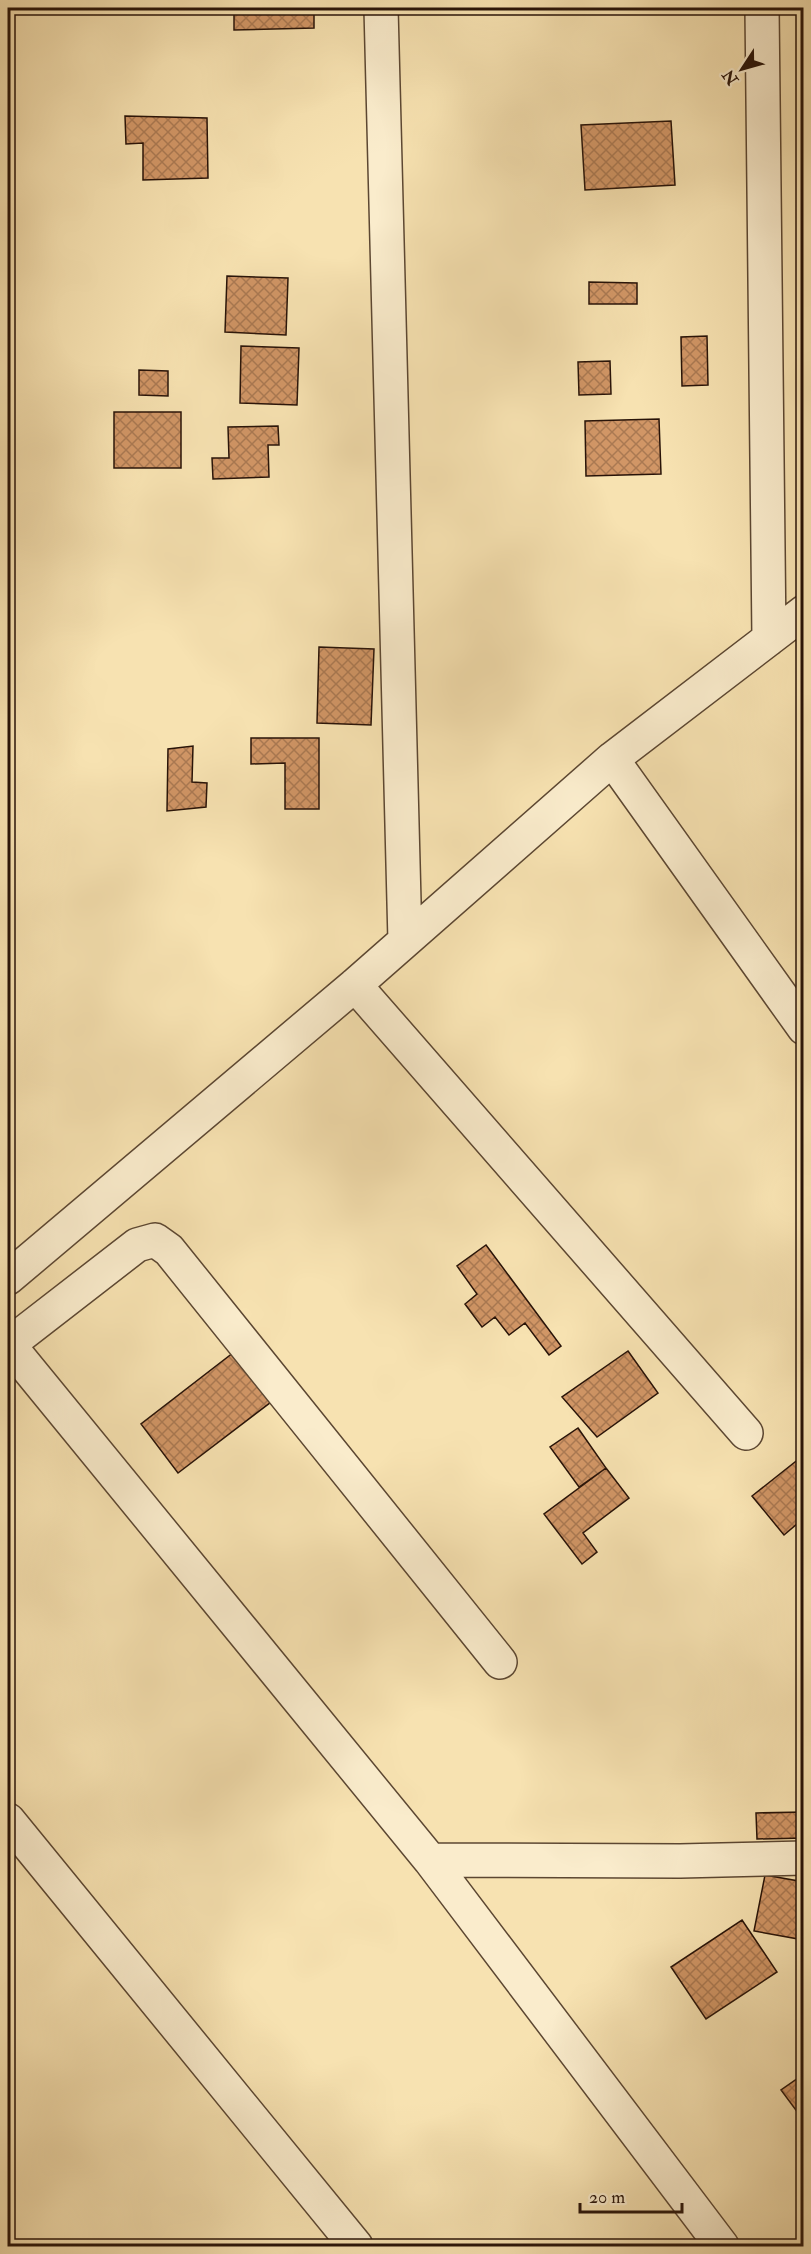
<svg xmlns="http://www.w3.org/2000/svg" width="811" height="2254" font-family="'IM FELL Double Pica',serif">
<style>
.building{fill:url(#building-cross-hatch);stroke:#281308;stroke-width:1.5}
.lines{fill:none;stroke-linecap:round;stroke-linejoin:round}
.minor-casing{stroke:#5c4732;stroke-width:36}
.minor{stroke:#faeccc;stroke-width:33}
</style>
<defs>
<pattern id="building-cross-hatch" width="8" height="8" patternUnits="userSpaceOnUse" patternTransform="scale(1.5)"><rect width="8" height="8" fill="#d19666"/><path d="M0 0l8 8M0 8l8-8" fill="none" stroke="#aa7952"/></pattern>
</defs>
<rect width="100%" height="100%" fill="#f7e2b1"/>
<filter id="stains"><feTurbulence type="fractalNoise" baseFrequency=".00333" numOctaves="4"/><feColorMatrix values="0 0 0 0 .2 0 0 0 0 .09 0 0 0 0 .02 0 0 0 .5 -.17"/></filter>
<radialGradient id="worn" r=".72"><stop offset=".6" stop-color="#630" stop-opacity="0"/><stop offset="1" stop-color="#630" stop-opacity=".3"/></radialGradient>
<path class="building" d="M234 8H314V28L234 30Z
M125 116 207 118 208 178 143 180V143L126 144Z
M671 121 675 185 585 190 581 125Z
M227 276 288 278 286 335 225 332Z
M589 282 637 283V304H589Z
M707 336 708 385 682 386 681 337Z
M241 346 299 348 297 405 240 403Z
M610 361 611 394 579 395 578 362Z
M139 370 168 371V396L139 395Z
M114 412H181V468H114Z
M659 419 661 474 586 476 585 421Z
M278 426 279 445H268L269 477 213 479 212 458H229L228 427Z
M319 647 374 649 371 725 317 723Z
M251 738H319V809H285V763L251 764Z
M193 746 192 782 207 783 206 807 167 811 168 749Z
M486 1245 561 1346 549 1355 525 1323 509 1335 495 1317 482 1327 465 1304 477 1294 457 1266Z
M238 1349 275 1399 178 1473 141 1424Z
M628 1351 658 1393 597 1437 562 1397Z
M578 1428 606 1468 579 1487 550 1447Z
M800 1458 804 1463V1518L784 1535 752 1496Z
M606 1468 629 1498 583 1533 597 1552 582 1564 544 1514Z
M804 1812V1838L757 1839 756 1813Z
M765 1875 804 1882V1940L754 1931Z
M742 1920 777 1972 706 2019 671 1967Z
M804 2074V2121L781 2090Z"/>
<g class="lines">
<g class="minor-casing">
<path id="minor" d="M381 8 405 941
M762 8 769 639
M612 759 804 1028
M355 985 746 1433
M8 1278 355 985 612 759 804 612
M8 1344 430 1860 722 2246
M8 1345 137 1245 155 1240 169 1250 500 1662
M8 1820 356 2246
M430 1860 680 1861 804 1858"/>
</g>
<use href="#minor" class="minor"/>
</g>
<rect width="811" height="2254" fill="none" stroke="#f7e2b1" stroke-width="30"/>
<rect x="9" y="9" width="793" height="2236" fill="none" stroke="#281308" stroke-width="3"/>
<rect x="15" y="15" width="781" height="2224" fill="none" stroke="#281308" stroke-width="1.5"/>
<g transform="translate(742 69) rotate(234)" stroke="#faeccc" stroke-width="4.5" paint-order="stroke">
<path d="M0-4.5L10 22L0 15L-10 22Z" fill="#281308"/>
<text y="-9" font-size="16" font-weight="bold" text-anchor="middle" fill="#281308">N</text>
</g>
<path d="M580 2203v9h102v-9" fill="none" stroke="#281308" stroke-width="3"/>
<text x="589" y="2203" font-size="18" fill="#281308" stroke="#faeccc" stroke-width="4.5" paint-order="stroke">20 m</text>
<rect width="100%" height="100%" filter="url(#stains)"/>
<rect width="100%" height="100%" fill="url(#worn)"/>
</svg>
